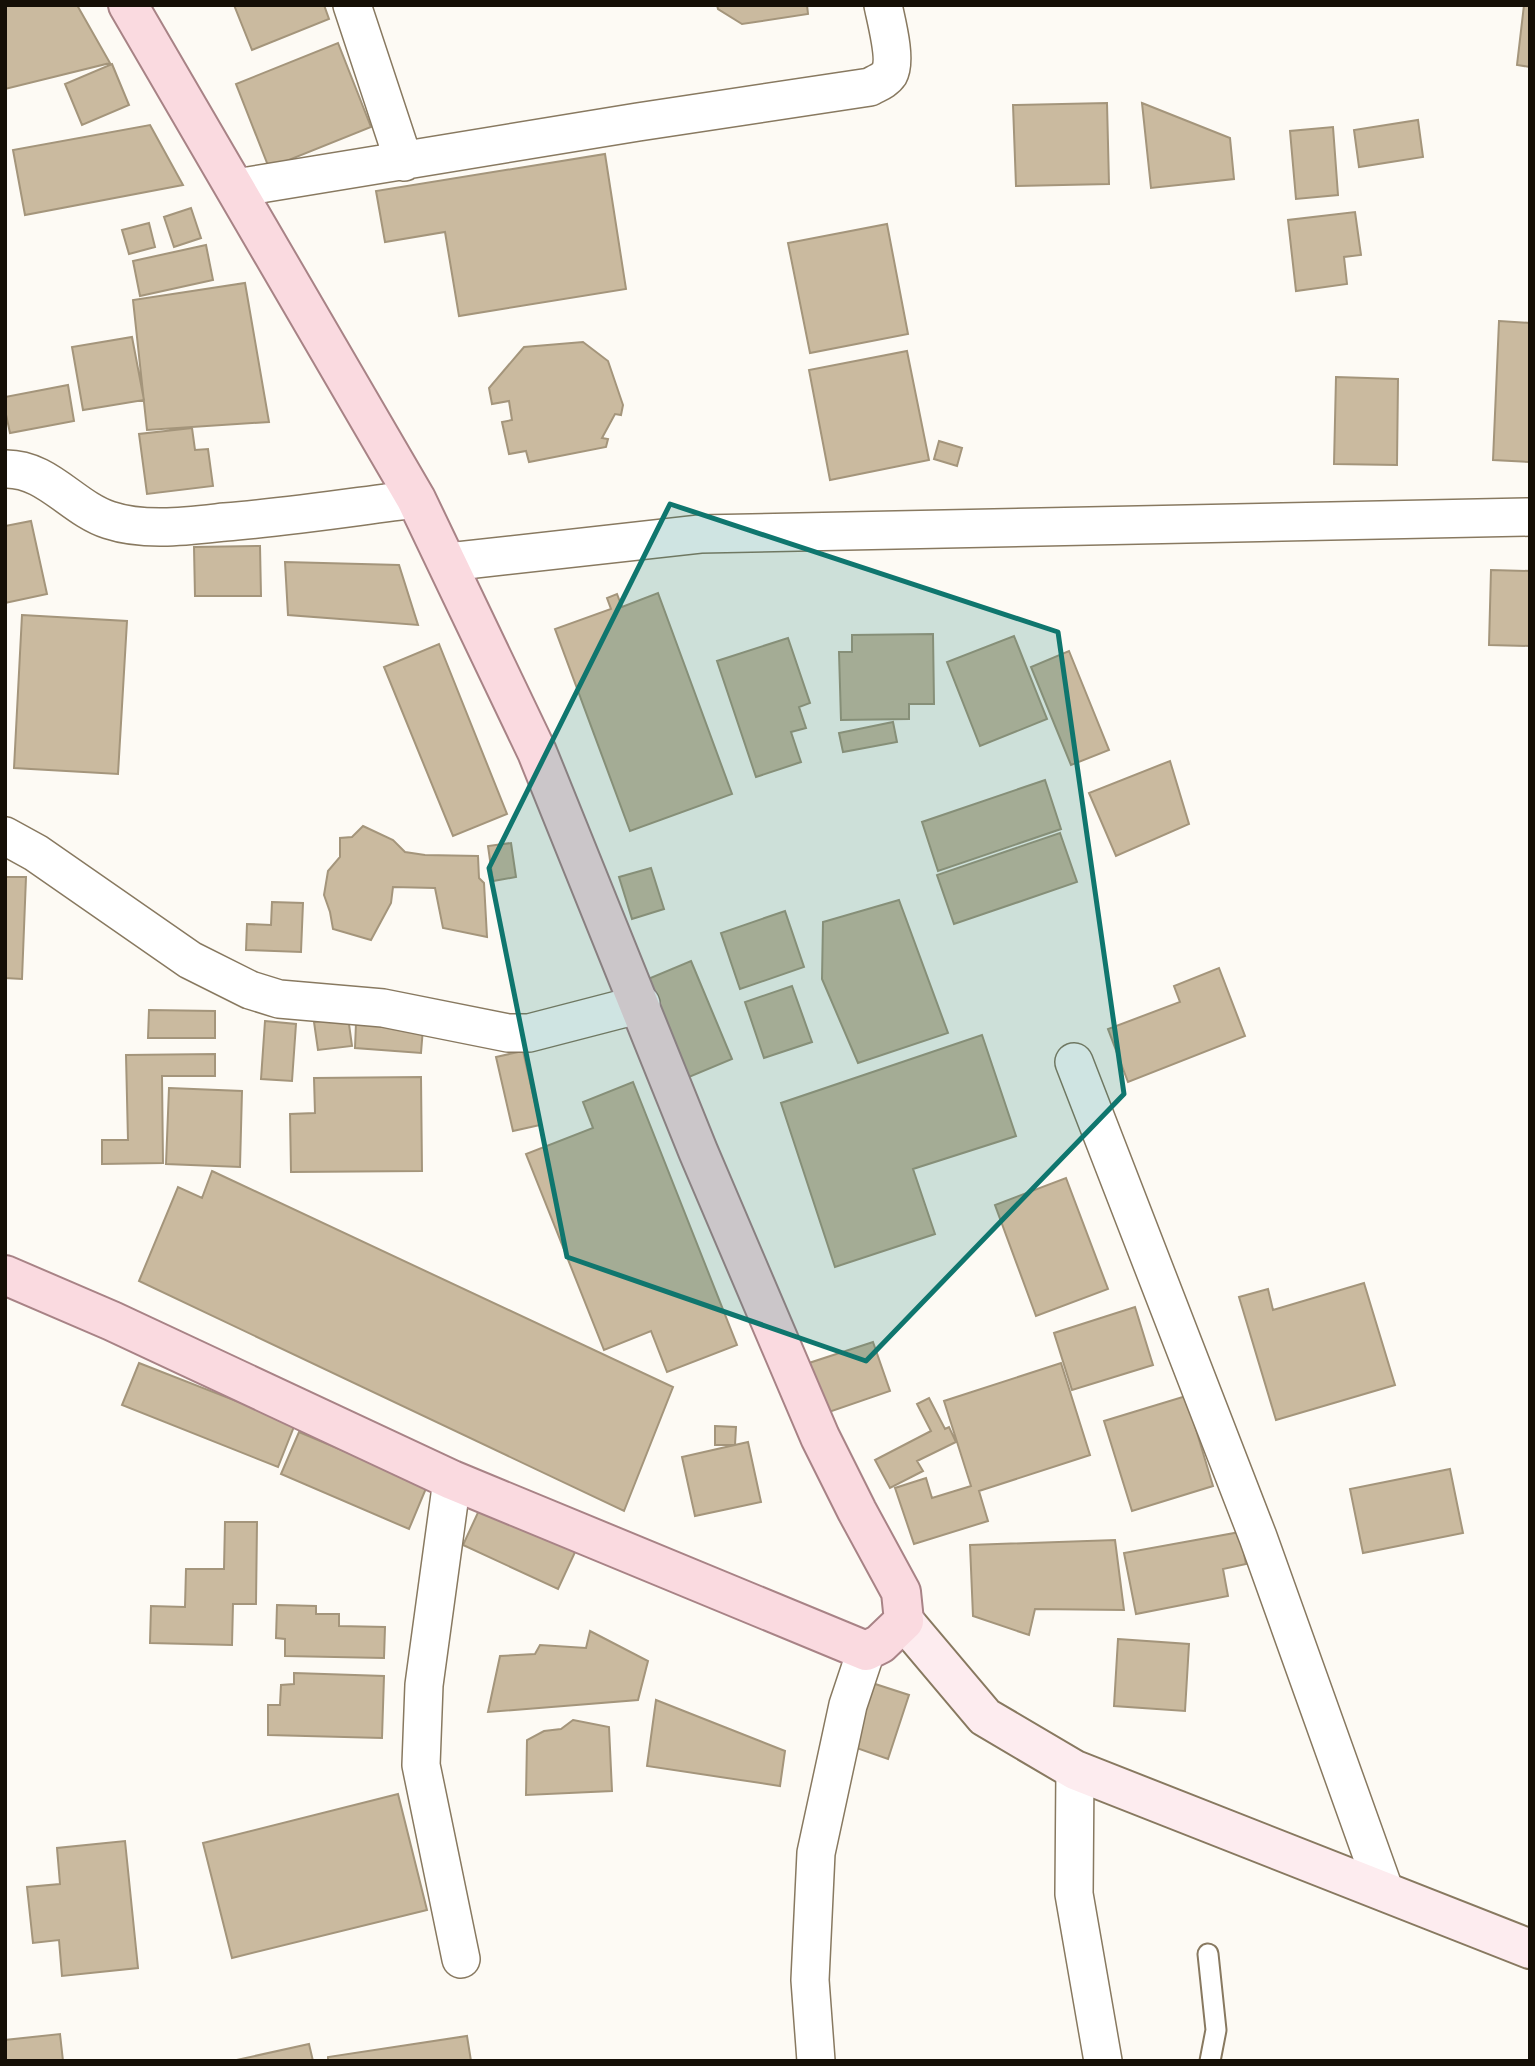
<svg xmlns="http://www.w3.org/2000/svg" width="1535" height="2066" font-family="Quicksand,sans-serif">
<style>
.building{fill:#caba9f;stroke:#a4957b;stroke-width:2}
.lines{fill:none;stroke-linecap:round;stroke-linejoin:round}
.lane-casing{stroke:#887960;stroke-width:23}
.street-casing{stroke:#887960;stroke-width:40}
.secondary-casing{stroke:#887960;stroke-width:42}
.primary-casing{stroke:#a88386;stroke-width:42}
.lane{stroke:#fff;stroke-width:19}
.street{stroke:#fff;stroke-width:37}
.secondary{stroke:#fdecef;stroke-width:38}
.primary{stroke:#fadae0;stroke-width:38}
.marked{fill:#0f766e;fill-opacity:0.2;stroke:#0f766e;stroke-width:5;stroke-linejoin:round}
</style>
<rect width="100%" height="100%" fill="#fdfaf4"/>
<path class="building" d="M5 5H77L110 63 5 89Z
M234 5H324L329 19 252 50Z
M717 5H807L808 14 742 24 718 9Z
M1524 5H1530V67L1517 65Z
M338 43 371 127 269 168 236 84Z
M112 64 129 105 82 125 65 84Z
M1107 103 1109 184 1016 186 1013 105Z
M1142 103 1230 138 1234 179 1151 188Z
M1418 120 1423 157 1359 167 1354 130Z
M150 125 183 185 25 215 13 150Z
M1333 127 1338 195 1296 199 1290 131Z
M605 154 626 289 459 316 445 232 385 242 376 191Z
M191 208 201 238 174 247 164 217Z
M1355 212 1361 255 1344 257 1347 284 1296 291 1288 220Z
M149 223 155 247 129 254 122 230Z
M887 224 908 334 810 353 788 243Z
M206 245 213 280 140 296 133 261Z
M245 283 269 422 147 430 133 300Z
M1499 321 1530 323V462L1493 460Z
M132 337 144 400 83 410 72 347Z
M583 342 608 361 623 405 621 415 615 414 602 438 608 439 606 447 529 462 526 451 509 454 502 422 512 420 509 401 492 404 489 388 524 347Z
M907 351 929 460 830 480 809 370Z
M1336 377 1398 379 1397 465 1334 464Z
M68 385 74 421 10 433 5 410V397Z
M192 428 195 450 208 449 213 486 147 494 139 434Z
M939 441 962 448 957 466 934 459Z
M31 521 47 594 5 603V526Z
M260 546 261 596H195L194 547Z
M285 562 399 565 418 625 288 615Z
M1491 570 1530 571V646L1489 645Z
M658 593 732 794 630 831 555 629 611 609 607 598 617 594 622 607Z
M22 615 127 621 118 774 14 768Z
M933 634 934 704H909V719L841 720 839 652H852V635Z
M1014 636 1047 719 980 746 947 662Z
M788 638 810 703 799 707 806 728 791 732 801 762 756 777 717 661Z
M439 644 507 814 453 836 384 667Z
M1069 651 1109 750 1071 765 1031 667Z
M893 722 897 742 843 752 839 733Z
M1170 761 1189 824 1116 856 1089 793Z
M1045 780 1061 829 938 871 922 822Z
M363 826 393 840 405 852 425 855 478 856 479 878 484 883 487 937 443 928 435 888 393 887 391 903 371 940 333 929 330 912 324 895 328 871 340 857V838L352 837Z
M1060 833 1077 882 954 924 937 875Z
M511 843 516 877 493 881 488 846Z
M651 868 664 909 632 919 619 877Z
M5 877H26L22 979 5 978Z
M899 900 948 1033 858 1063 822 979 823 922Z
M272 902 303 903 301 952 246 950 247 924 271 925Z
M785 911 804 967 740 989 721 933Z
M691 961 732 1059 689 1077 648 979Z
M1219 968 1245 1036 1128 1082 1108 1029 1180 1002 1174 986Z
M792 986 812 1042 764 1058 745 1002Z
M149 1010 215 1011V1038H148Z
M348 1017 352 1046 318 1050 314 1022Z
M265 1021 296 1024 292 1081 261 1079Z
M356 1023 423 1028 421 1053 355 1048Z
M982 1035 1016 1136 913 1169 935 1234 835 1267 781 1103Z
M523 1051 540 1125 513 1131 496 1057Z
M215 1054V1076H162L163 1163 102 1164V1140H128L126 1055Z
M421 1077 422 1171 291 1172 290 1114 315 1113 314 1078Z
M633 1082 737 1345 667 1372 651 1331 604 1350 526 1154 593 1128 583 1102Z
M169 1088 242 1091 240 1167 166 1164Z
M212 1171 673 1387 624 1511 139 1281 178 1187 202 1198Z
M1066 1178 1108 1289 1036 1316 995 1205Z
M1364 1283 1395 1385 1276 1420 1239 1297 1268 1289 1273 1310Z
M1135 1307 1153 1365 1072 1390 1054 1333Z
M873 1342 890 1391 826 1413 809 1363Z
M139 1363 295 1424 278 1467 122 1405Z
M1061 1363 1090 1455 979 1491 988 1521 914 1544 895 1488 926 1478 932 1498 971 1486 944 1401Z
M1186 1396 1213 1486 1132 1511 1104 1421Z
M929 1398 945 1429 949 1427 956 1442 917 1461 923 1471 890 1488 875 1460 931 1431 917 1404Z
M715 1426 736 1427 735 1445H715Z
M299 1432 427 1486 409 1529 281 1474Z
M748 1442 761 1502 695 1516 682 1457Z
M1450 1469 1463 1533 1363 1553 1350 1489Z
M481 1506 576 1550 558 1589 463 1545Z
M225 1522H257L256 1604H233L232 1645 150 1643 151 1606 185 1607 186 1569H224Z
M1240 1532 1246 1564 1223 1569 1228 1596 1136 1614 1124 1553Z
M1115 1540 1124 1610 1035 1609 1029 1635 973 1616 970 1545Z
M277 1605 316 1606V1614H339V1626L385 1627 384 1658 285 1656V1639L276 1638Z
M590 1631 648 1661 638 1700 488 1712 500 1656 535 1654 540 1645 586 1648Z
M1118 1639 1189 1644 1185 1711 1114 1706Z
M294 1673 384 1676 382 1738 268 1735V1705H280L281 1685 294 1684Z
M866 1681 909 1695 888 1759 845 1744Z
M656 1700 785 1751 780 1786 647 1766Z
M573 1720 609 1727 612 1791 526 1795 527 1740 544 1731 561 1729Z
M398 1794 427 1910 232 1958 203 1843Z
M125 1841 138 1968 62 1976 59 1940 33 1943 27 1887 60 1884 57 1848Z
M60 2034 63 2061H5V2040Z
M467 2036 471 2061H328V2057Z
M309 2044 313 2061H232Z"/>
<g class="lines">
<g class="lane-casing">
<path id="lane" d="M1208 1954 1216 2030 1210 2061"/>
</g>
<g class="street-casing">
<path id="street" d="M352 5 404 162
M236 188 638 122 870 87C877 83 885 80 889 74 897 60 886 20 883 5
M5 469C47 468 72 508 109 520 145 532 188 526 225 522 289 517 352 507 416 499
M448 562 700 534 1530 517
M5 836 36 853 190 960 250 990 279 999 383 1008 508 1033H529L641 1004
M1074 1062 1258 1537 1385 1892
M452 1480 424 1685 421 1765 461 1959
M1075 1770 1074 1894 1103 2061
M816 2061 810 1980 816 1853 848 1705 866 1651"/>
</g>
<g class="secondary-casing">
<path id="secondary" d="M904 1621 985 1717 1075 1770 1530 1949"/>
</g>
<g class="primary-casing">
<path id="primary" d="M5 1275 112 1321 452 1480 866 1651 880 1644 904 1621 901 1592 857 1511 820 1437 698 1151 537 752 416 499 128 5"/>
</g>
<use href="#lane" class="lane"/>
<use href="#street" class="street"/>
<use href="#secondary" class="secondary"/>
<use href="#primary" class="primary"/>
</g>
<path class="marked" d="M670 504 1058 632 1124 1094 866 1361 567 1257 489 868Z"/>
<rect width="1535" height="2066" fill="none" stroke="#150f06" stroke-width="14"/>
</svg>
